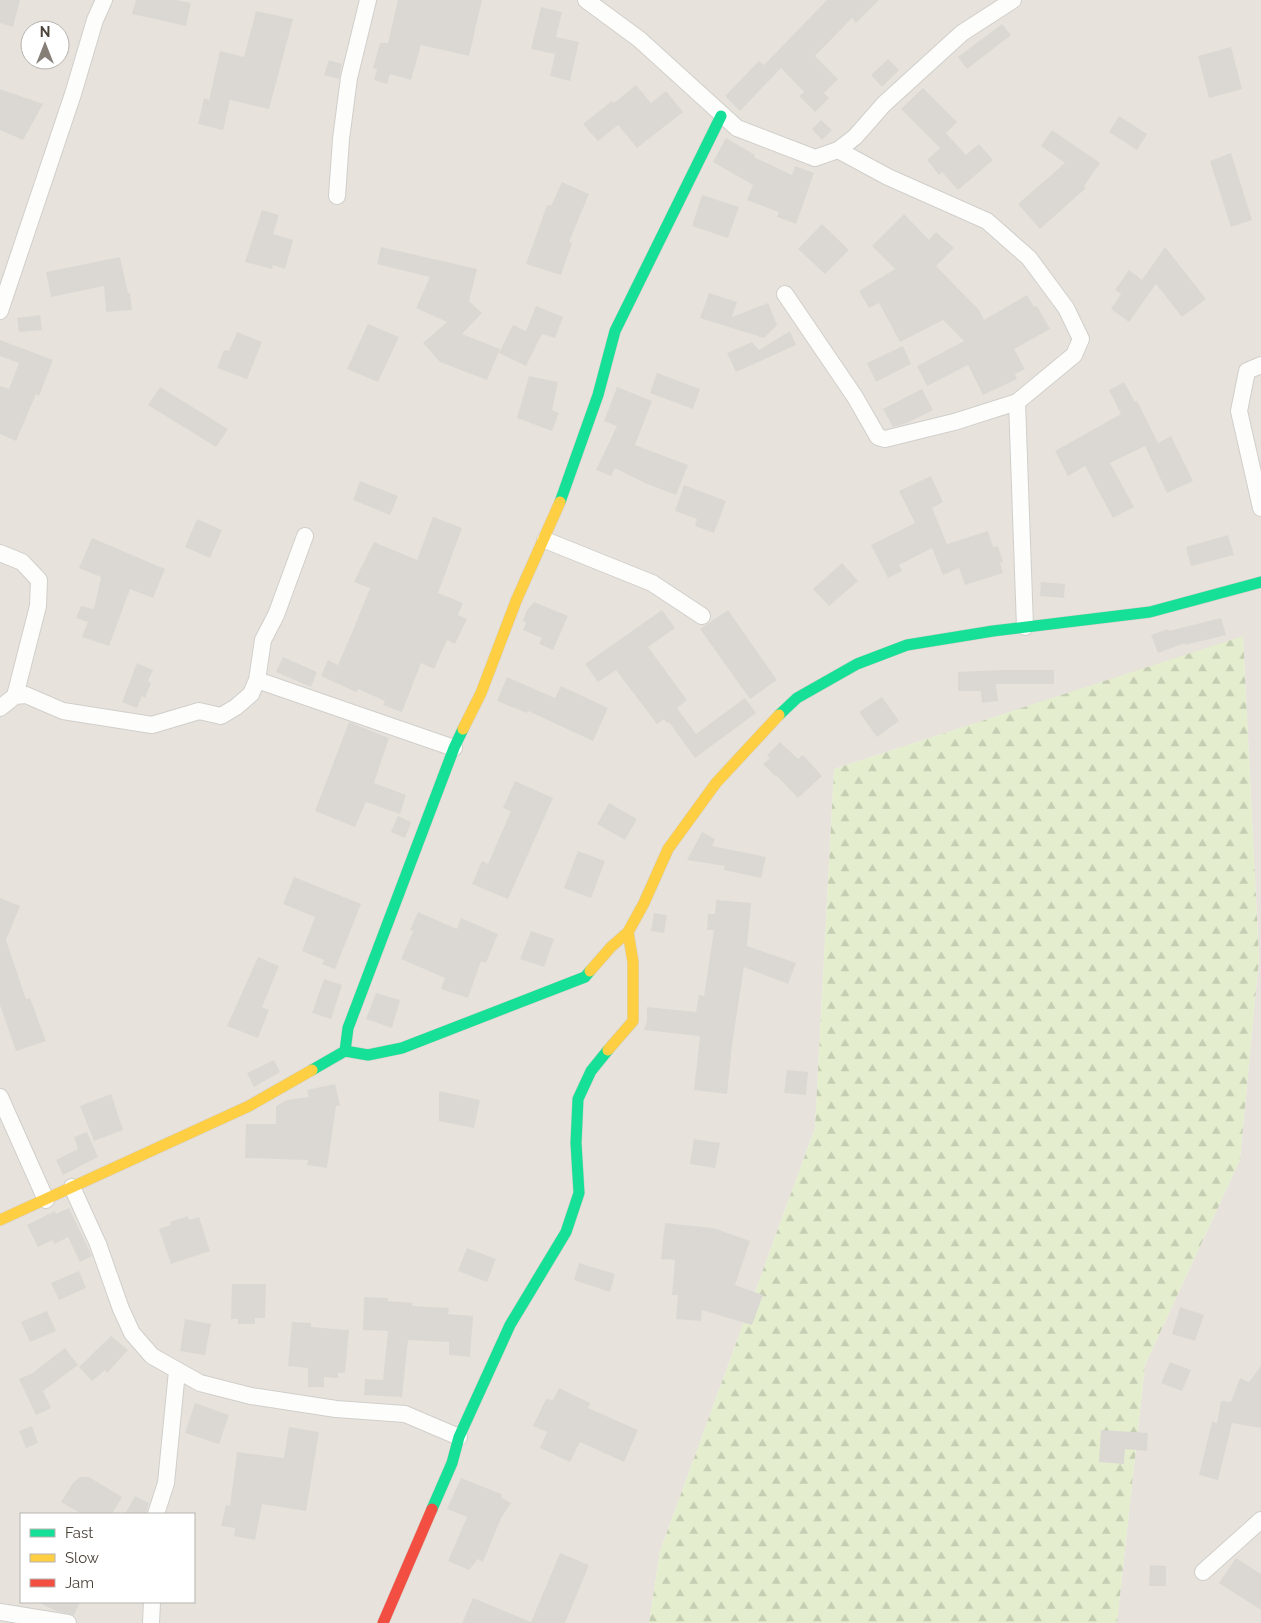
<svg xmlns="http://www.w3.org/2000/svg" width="1261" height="1623" font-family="Raleway,sans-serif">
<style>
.residential{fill:#e7e2db;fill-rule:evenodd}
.forest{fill:url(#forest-firs)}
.building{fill:#dbd8d4}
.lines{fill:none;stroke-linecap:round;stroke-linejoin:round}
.street-casing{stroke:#d1cfcb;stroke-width:18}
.fast-casing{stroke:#d4cfc6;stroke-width:12}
.slow-casing{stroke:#d4cfc6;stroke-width:12}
.jam-casing{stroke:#d4cfc6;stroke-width:12}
.street{stroke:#fdfdfc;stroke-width:16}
.fast{stroke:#16e098;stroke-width:11}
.slow{stroke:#ffcf43;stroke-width:11}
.jam{stroke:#f24e42;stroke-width:11}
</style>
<defs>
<pattern id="forest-firs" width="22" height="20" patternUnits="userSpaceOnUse" patternTransform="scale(1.25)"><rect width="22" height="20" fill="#e4eece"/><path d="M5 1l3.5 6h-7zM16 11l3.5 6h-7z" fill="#c5cdb2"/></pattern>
</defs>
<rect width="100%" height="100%" fill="#f3f1ee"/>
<path class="residential" d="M0 0H1261V1623H1117L1145 1365 1240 1160 1259 958 1243 637 834 769 815 1128 660 1551 649 1623H0ZM30 30H60V60H30ZM21 1514H194V1602H21Z"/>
<path class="forest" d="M1243 636 1259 958 1240 1160 1145 1365 1117 1623H649L660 1551 815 1128 834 769Z"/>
<path class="building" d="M0 0H20L13 27 0 23Z
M136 0H176L191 3 186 26 132 14Z
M398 0H482L469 56 421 45 411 80 390 74 387 84 374 80 377 69 373 68 380 43H388Z
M827 0H879L856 23 852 18 815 56 838 79 824 93 829 98 815 112 799 96 804 92 781 68 740 111 725 96 759 61 764 65Z
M541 7 562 12 556 37 579 42 570 81 550 76 555 54 531 49Z
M256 11 293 19 269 109 230 100 223 130 198 124 204 98 209 100 220 51 244 57Z
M1002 24 1011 35 967 69 958 57Z
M1231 47 1242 89 1209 98 1198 56Z
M888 59 899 70 882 87 871 75Z
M329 60 342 64 339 79 324 75Z
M636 85 651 103 666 91 683 112 637 148 618 125 598 141 583 124 612 101 614 103Z
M923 88 957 122 946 133 966 155 979 144 993 160 958 190 942 172 939 175 927 160 940 148 901 109Z
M0 89 43 104 23 140 0 130Z
M1119 116 1147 134 1137 150 1109 132Z
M821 120 832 130 822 140 812 129Z
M1052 130 1100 163 1084 186 1086 188 1040 229 1018 204 1065 163 1041 146Z
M726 138 755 155 754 157 792 175 795 166 814 173 796 224 777 217 779 212 747 200 753 185 713 162Z
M1231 153 1252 220 1231 227 1210 161Z
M562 182 589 194 569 242 572 243 561 275 526 264 547 205 551 206Z
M702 195 739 207 728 238 692 226Z
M262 210 279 215 273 234 293 240 285 269 273 265 272 269 245 262Z
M904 214 929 240 936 232 954 248 936 266 979 310 984 320 1027 295 1034 307 1037 306 1050 329 1014 349 1025 369 1015 374 1017 379 983 395 968 365 927 386 917 366 964 341 943 320 900 342 879 303 869 308 859 291 895 269 872 246Z
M822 224 849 250 825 274 798 249Z
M381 247 477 269 469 301 482 313 462 334 500 349 487 380 440 362 423 343 447 322 416 308 430 277 377 264Z
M1165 247 1206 299 1182 317 1156 284 1129 322 1111 309 1121 294 1115 290 1129 270 1142 280Z
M120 257 128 293H130L132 310 106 312 104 286 51 297 46 272Z
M709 293 737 302 732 317 768 303 777 325 764 338 700 318Z
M536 306 563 317 555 338 542 334 526 366 499 353 513 325 526 331Z
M40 315 42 330 19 332 17 318Z
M368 324 399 337 378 382 347 369Z
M790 331 796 345 736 372 727 353 752 342 759 350Z
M237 332 262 342 247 379 217 368 224 350 229 351Z
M0 340 53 360 39 396 36 394 16 441 0 434V386L9 389 19 363 0 356Z
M903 346 911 364 876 382 867 363Z
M657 373 700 389 693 409 650 393Z
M529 376 558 382 552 410 559 413 552 431 517 418Z
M1124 382 1135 402 1137 401 1158 443 1171 436 1193 481 1167 493 1145 446 1110 463 1134 507 1113 518 1085 466 1068 476 1055 451 1121 414 1109 390Z
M160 387 228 429 216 447 148 405Z
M617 387 652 401 635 445 688 465 676 495 645 483 615 468 611 476 596 470 617 426 604 421Z
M922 389 933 410 907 423 893 427 883 409Z
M931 476 943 502 932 508 947 544 988 531 993 547 998 546 1003 562 1000 563 1003 573 965 585 959 568 943 575 932 548 899 565 902 571 888 578 871 545 915 523 899 491Z
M360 481 398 496 390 515 353 500Z
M684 485 726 501 714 533 695 526 697 519 675 511Z
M433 517 462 528 438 593 463 603 458 615 467 619 455 644 447 640 434 669 421 663 402 712 383 705 385 701 358 689 356 692 321 676 328 660 338 665 353 630 370 588 354 582 374 542 417 560Z
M197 519 222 530 210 558 185 547Z
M1228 535 1234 555 1191 566 1186 547Z
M92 538 165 569 153 598 130 589 109 646 82 637 88 622 76 618 81 606 94 609 101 577 79 568Z
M842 563 858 581 829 606 813 589Z
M1041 582 1065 584 1064 598 1040 596Z
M534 602 568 616 553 650 539 644 542 638 523 630 526 623 523 621 527 610Z
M662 610 675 628 648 647 687 700 677 708 696 734 745 698 756 713 695 758 669 722 667 723 664 719 657 724 616 670 598 682 585 664Z
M728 610 777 680 750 699 700 629Z
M1221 618 1226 635 1185 645V643L1158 653 1151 635 1168 629 1169 631Z
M283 657 317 672 311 687 276 672Z
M137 663 153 670 148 681 151 683 145 698 142 696 137 708 122 702Z
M1003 670H1054V684H996L998 701 982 703 981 691H958V672Z
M507 677 555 698 561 686 608 708 593 741 528 711 527 713 497 701Z
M882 697 899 721 877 737 859 712Z
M349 722 389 738 374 783 406 795 400 814 366 802 355 827 315 811Z
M780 742 798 759 803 755 822 776 798 798 776 775 775 776 763 764 770 758 767 755Z
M515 781 553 798 508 899 472 884 482 861 488 864 511 811 503 808Z
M609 803 637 819 625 840 597 824Z
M398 816 411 822 405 838 391 832Z
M702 832 715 839 712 846 766 857 761 878 724 870 725 866 687 860Z
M578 851 605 861 591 898 564 888Z
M294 877 361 904 335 969 322 964 324 960 302 951 315 917 283 904Z
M0 898 20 906 6 940 26 999 30 998 46 1041 16 1051 0 1005Z
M716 900 751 903 747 946 796 963 788 984 744 967 732 1045 727 1094 694 1090 700 1036 644 1030 647 1021V1007L696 1012 699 995 704 996 714 930H707L708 914H715Z
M418 912 457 929 461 918 498 934 486 963 481 961 468 998 441 989 445 978 401 959 413 931 410 930Z
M654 913 667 915 664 933 651 931Z
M531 931 554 939 544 967 520 959Z
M258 957 279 966 262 1007 269 1010 258 1038 227 1026Z
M324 979 342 985 331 1019 312 1013Z
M376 993 400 1000 392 1028 366 1019Z
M274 1060 280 1072 254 1087 247 1073Z
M787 1070 808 1072 806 1095 784 1093Z
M335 1084 340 1105 336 1106 327 1168 307 1165 308 1160 245 1158 246 1124H276V1106L287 1100 309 1097 307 1090Z
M439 1091 480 1100 474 1128 439 1121Z
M111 1094 123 1130 94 1141 80 1106Z
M87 1132 98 1157 63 1175 56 1160 78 1149 74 1137Z
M694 1139 720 1143 715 1168 690 1164Z
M69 1208 92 1256 80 1262 68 1237 54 1244 53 1240 38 1247 27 1225 55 1211 56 1214Z
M188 1216 189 1220 199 1217 210 1251 171 1264 159 1229 171 1225 170 1222Z
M665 1223 713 1228 750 1241 735 1285 763 1295 752 1325 702 1310 701 1321 676 1319 678 1295H672L675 1260 661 1259Z
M467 1248 496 1259 487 1282 458 1271Z
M579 1263 615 1274 610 1292 574 1280Z
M79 1271 86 1288 59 1300 51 1283Z
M232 1284H266L265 1318H255V1324H238V1319H231Z
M364 1297 388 1298V1301L413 1303 412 1306 449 1308 448 1314 473 1316 470 1357 449 1355V1342L408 1340 402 1397 364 1395 365 1379 383 1380 388 1331 363 1330Z
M1180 1307 1204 1315 1195 1341 1172 1334Z
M47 1311 56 1331 30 1342 21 1322Z
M185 1319 211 1324 205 1355 180 1351Z
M292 1322 311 1323V1327L349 1330 345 1373H338V1378L324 1377V1387H308V1368L288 1366Z
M111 1336 128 1350 107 1373 105 1370 92 1381 79 1367Z
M65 1348 78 1365 43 1391 51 1408 36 1415 19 1379 31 1374Z
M1170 1362 1191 1370 1182 1391 1161 1383Z
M1261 1366V1428L1232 1423 1218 1480 1199 1475 1212 1422 1217 1423 1221 1401 1231 1402 1240 1378 1249 1382Z
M559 1388 590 1403 588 1408 638 1430 624 1462 580 1442 570 1462 540 1448 547 1432 533 1426 546 1399 553 1400Z
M195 1403 229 1415 219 1444 185 1433Z
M32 1426 38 1443 26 1448 19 1431Z
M289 1427 319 1432 306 1511 262 1504 255 1540 234 1536 235 1528 221 1526 226 1505 230 1506 237 1452 284 1458Z
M1101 1430 1148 1433 1147 1451 1125 1449 1124 1464 1099 1462Z
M80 1477H89L122 1497 112 1514H82L61 1502 73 1483Z
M461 1478 501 1494 502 1498 511 1503 501 1518 483 1562 478 1559 469 1570 448 1561 467 1517 447 1509Z
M135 1496 149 1503 146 1514H125Z
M560 1553 589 1565 565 1623H462L473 1598 531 1622Z
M1236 1558 1261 1574V1610L1219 1583Z
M1150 1565 1166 1566V1586H1149Z
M38 1602H80L74 1615 56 1611Z"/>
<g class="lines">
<g class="street-casing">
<path id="street" d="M586 0 639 39 737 128 815 158 838 150 855 137 884 104 962 33 1013 0
M337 196 341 139 349 78 368 0
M785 294 855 397 878 437 885 439 954 422 1017 402 1074 355 1081 339 1066 308 1029 258 987 221 888 177 838 150
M0 311 73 94 95 20 104 0
M1261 365 1247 371 1239 411 1261 508
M1017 402 1025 627
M545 540 652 583 702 616
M0 553 22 562 39 580 38 606 15 696
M257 680 454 748
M0 708 15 696 26 695 63 711 152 725 199 711 221 716 236 707 251 694 257 680 263 640 276 615 305 536
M0 1097 46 1200
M72 1187 98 1244 121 1309 132 1333 152 1356 200 1383 251 1396 336 1409 405 1414 459 1437
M156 1514 166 1483 177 1371
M1203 1572 1261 1520
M0 1612 68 1623
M151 1623 152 1602"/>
</g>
<g class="fast-casing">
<path id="fast" d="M560 502 598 395 615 331 721 116
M779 715 797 698 857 664 907 645 993 631 1150 612 1261 582
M345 1051 348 1028 454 748 463 729
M312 1070 345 1051 368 1055 402 1048 585 977 590 971
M432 1509 452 1463 459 1437 510 1325 566 1232 579 1193 576 1143 578 1099 591 1071 608 1050"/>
</g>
<g class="slow-casing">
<path id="slow" d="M463 729 481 693 516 601 560 502
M590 971 611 947 628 932 644 903 668 849 716 783 779 715
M608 1050 633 1021V962L628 932
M0 1220 249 1106 312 1070"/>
</g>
<g class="jam-casing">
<path id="jam" d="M383 1623 432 1509"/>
</g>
<use href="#street" class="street"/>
<use href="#fast" class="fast"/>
<use href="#slow" class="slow"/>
<use href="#jam" class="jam"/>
</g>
<rect x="20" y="1513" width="175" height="90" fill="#ffffff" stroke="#b7b3af"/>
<rect x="30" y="1529" width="25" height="8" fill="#16e098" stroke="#b7b3af"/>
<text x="65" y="1538" font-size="15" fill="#4b4238">Fast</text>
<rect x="30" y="1554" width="25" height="8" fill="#ffcf43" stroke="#b7b3af"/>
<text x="65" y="1563" font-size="15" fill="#4b4238">Slow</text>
<rect x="30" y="1579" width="25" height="8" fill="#f24e42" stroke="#b7b3af"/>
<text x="65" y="1588" font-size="15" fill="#4b4238">Jam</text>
<g transform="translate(45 45)"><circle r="24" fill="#ffffff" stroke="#b7b3af"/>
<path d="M0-4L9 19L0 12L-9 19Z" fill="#867f78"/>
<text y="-8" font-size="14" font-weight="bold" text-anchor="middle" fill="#4b4238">N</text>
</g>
</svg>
